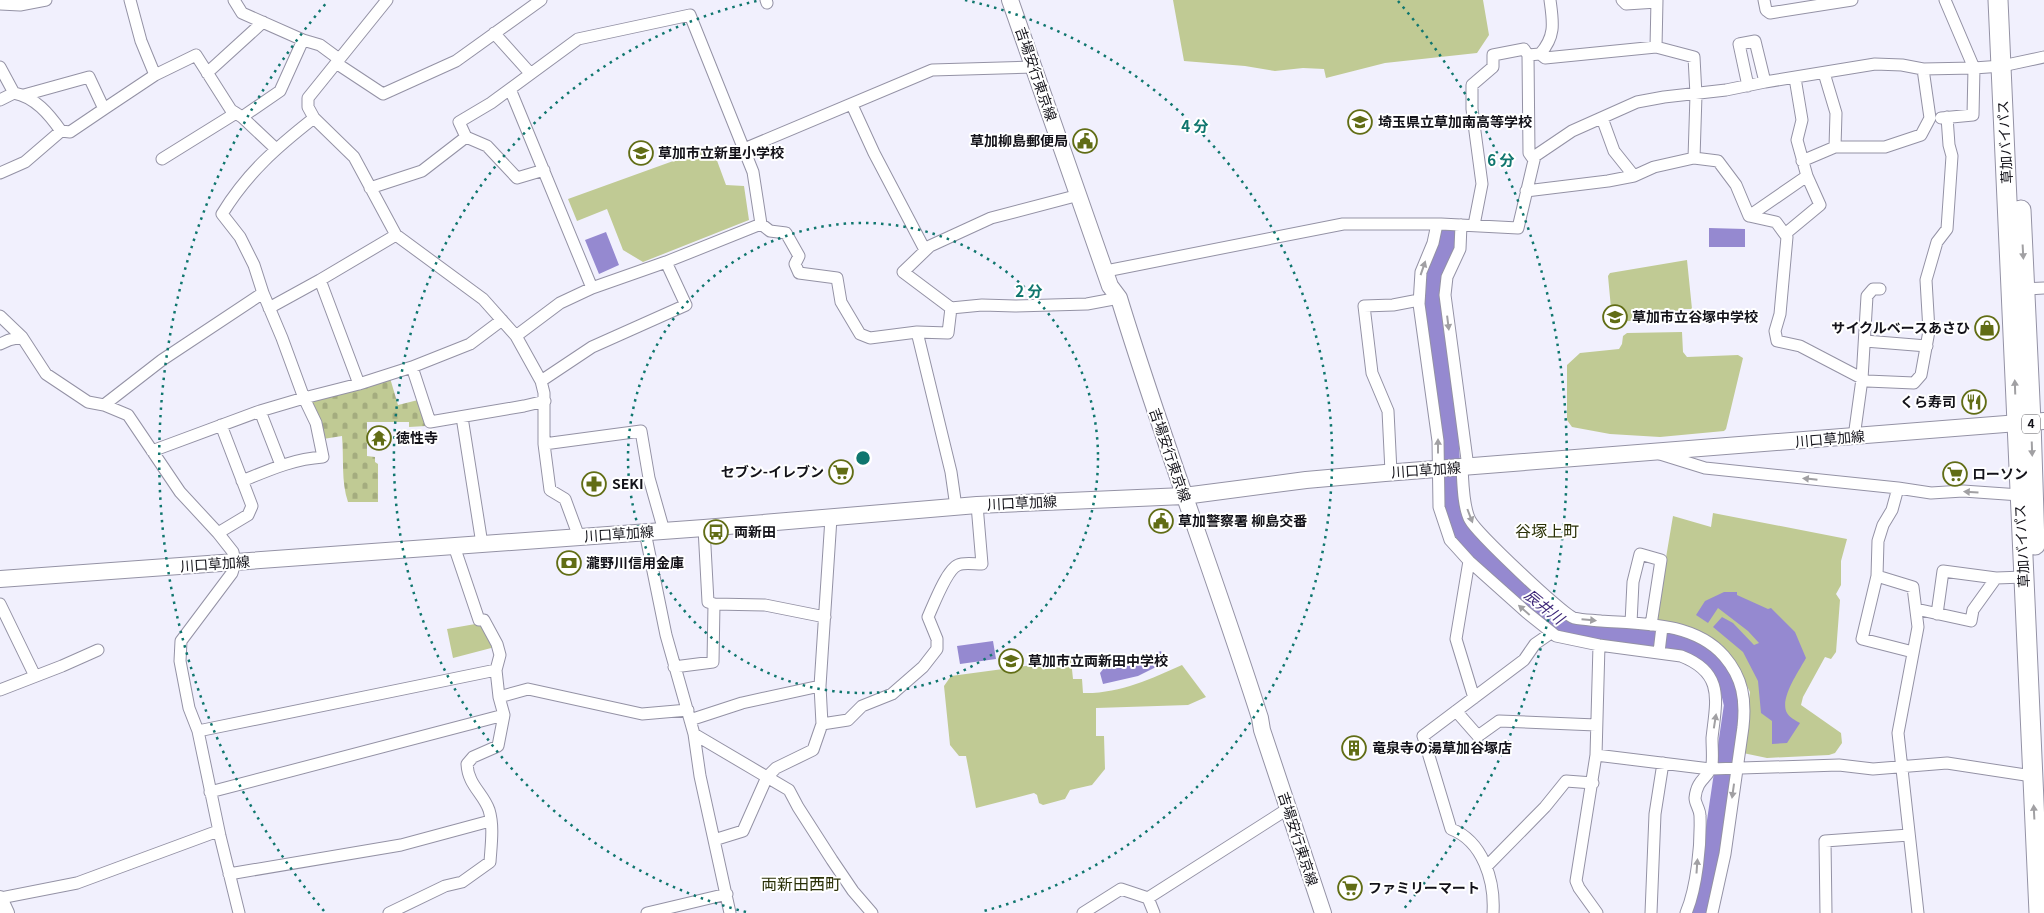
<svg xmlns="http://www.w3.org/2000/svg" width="2044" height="913" font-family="Georgia,'Noto Sans JP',serif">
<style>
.green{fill:#c0ca94}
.cemetery{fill:url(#cemetery-stones)}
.water{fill:#9589d0}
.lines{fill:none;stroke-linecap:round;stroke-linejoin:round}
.river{stroke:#9589d0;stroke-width:18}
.minor-casing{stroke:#9492a5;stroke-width:13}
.tertiary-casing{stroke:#9492a5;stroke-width:16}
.secondary-casing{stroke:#9492a5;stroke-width:18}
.trunk-casing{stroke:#9492a5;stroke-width:21}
.minor{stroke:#fff;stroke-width:11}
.tertiary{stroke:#fff;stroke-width:14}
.secondary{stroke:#fff;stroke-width:16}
.trunk{stroke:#fff;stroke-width:19}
.oneway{fill:#a1a0a3}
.ring{fill:none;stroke:#0f766e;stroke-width:2.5;stroke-dasharray:2.5 5}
.labels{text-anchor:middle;stroke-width:4;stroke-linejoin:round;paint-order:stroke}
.shield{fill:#fff;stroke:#5a595e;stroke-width:1}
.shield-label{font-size:12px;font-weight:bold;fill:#131219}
.street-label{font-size:14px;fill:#131219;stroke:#fff}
.poi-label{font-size:14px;font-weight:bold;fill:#131219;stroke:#fff;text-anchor:start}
.water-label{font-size:15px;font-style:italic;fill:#3d2678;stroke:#fff}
.quarter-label{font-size:16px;fill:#2a3007;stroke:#fff}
.centre{fill:#0f766e;stroke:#fff;stroke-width:2.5}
.ring-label{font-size:15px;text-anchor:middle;font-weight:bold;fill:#0f766e;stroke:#fff;stroke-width:4;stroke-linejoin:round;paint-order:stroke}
</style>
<defs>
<pattern id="cemetery-stones" width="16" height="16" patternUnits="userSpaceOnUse" patternTransform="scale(1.25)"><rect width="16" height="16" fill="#c0ca94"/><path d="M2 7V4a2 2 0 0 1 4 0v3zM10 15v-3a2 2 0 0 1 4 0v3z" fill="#a4ac7f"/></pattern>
</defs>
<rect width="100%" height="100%" fill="#f1f0fd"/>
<path class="green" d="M1173 0H1483L1489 35 1477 53 1385 63 1326 78 1324 69 1303 68 1275 71 1245 66 1184 61Z
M712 147 726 185 744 186 749 220 643 262 623 250 607 209 577 221 568 199Z
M1687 260 1692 309H1683L1678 317 1617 322 1612 319 1608 276 1610 273Z
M1682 332 1683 352 1687 357 1738 355 1743 358 1726 429 1724 431 1660 437 1610 434 1572 427 1567 420V365L1580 353 1619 349 1622 344 1623 336 1627 333Z
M1713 513 1847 539 1841 561V585L1836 594 1840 600 1836 652 1831 659 1825 657 1803 697 1801 705 1841 733 1842 743 1835 753 1829 755 1767 758 1743 753 1750 692 1737 666 1722 645 1693 629 1655 623 1673 516 1711 527Z
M481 623 495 647 453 658 447 629Z
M1071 660 1073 679H1082L1083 693C1119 694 1151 679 1182 665L1206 697 1188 705 1096 708V736H1104L1105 769 1092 785 1070 790 1065 799 1043 805 1039 803 1037 795 1034 793 976 808 966 756H959L950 745 944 686 951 676Z"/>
<path class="cemetery" d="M390 378 398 405 418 400 426 426 409 427V422H367V456L375 457V462L378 464V502H348C341 482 344 458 342 436L323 439 310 398Z"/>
<path class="water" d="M1709 228 1745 229V247H1709Z
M606 232 619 265 599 274 585 240Z
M1724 592H1737V595L1768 609 1771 608 1795 632 1806 658C1799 671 1779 699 1787 713 1790 718 1795 720 1800 723L1787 743 1772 744V721L1761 713 1758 681 1743 652 1713 627 1722 617 1733 623 1754 645 1759 643 1748 631 1718 608 1708 623 1696 615 1705 601Z
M993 641 996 659 960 664 957 646Z
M1161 651 1166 662 1138 676 1103 684 1100 673 1104 668 1130 663Z"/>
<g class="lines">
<path class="river" d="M1449 235C1445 254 1434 270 1431 288L1449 430 1454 514 1465 536 1476 549 1542 609 1569 627 1684 643 1708 655 1722 670 1727 680 1733 705 1706 889 1698 913"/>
<g class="minor-casing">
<path id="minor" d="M130 0 141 41 155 75
M234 0 242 13 303 40
M387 0 308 98V107L314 118 354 157 396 235 483 299 516 336 541 381 544 393V444L550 490 565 499 579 537
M766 0 767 3
M1622 0 1626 4 1657 2
M1764 0 1766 10 1770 13 1852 0
M0 4 20 5 46 0
M494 33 530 73
M1656 47 1657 0
M1540 54C1556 36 1553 22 1550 0
M1528 55 1540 54 1545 58 1656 47 1694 57 1696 95 1694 158
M336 63 383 94 456 61 541 0
M0 67 14 93C35 97 49 114 61 131
M207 73 263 22
M1824 73 1836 113 1835 147
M1748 86 1739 44 1755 41 1765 82
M510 89 592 288
M0 100 14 93
M852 105 874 153 925 250
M104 109 155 75 196 55 231 110 242 117
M1602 118 1614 151 1634 176
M1941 118 1973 115 1974 68 1945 0
M275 148 242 117 280 91 303 40 320 45 339 59
M744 149 932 70 1034 67
M162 159 236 113
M1802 161 1835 147H1885L1921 135 1930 118 1923 69
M0 173 25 162 61 131 70 132 104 109 89 77 24 95
M370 188 422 171 466 137
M1526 191 1608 181 1634 176 1654 167 1694 158 1718 161 1736 185 1749 216 1776 222 1787 237 1780 314 1775 331 1777 341 1800 346 1867 381 1914 383 1921 375 1929 331 1926 280 1937 242 1947 229 1952 156 1949 145 1947 117
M1749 216 1807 176
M761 224 770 231 786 233 799 256 795 264 799 273 837 278 841 302 860 334 870 338 917 332 948 333 951 308 982 305 1015 306 1087 304 1119 298
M1437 224 1433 243 1421 272 1419 304 1438 441 1439 507 1450 540 1469 561 1526 612 1556 636 1599 645 1681 656C1725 673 1716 701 1712 738 1712 747 1713 756 1712 765 1709 778 1697 778 1695 798 1695 804 1700 809 1700 816 1701 844 1697 887 1686 913
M1461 225 1460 249 1447 277 1445 295 1468 467
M1474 225 1482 184 1472 109V85L1493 67V55L1524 49 1528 55 1529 153 1534 160
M1785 234 1820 205 1807 176 1797 140 1802 120 1795 78
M1106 271 1343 224H1441L1518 228 1535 156 1572 131 1637 102 1664 97 1726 90 1765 82 1875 64 1902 65 1923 69 1974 68 2002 66 2044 57
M2025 289 2044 288
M269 308 320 280
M951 308 903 272 930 246 991 218 1079 195
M0 316 22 337 46 374 88 402 104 405 128 415 180 492 218 533 233 552 235 563 232 573 181 641 180 661 189 708 198 731 220 836 239 913
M917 332 951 472 956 507
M516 336 560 303 592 288 666 262 761 224 753 172 690 15 578 39 491 103 459 122 466 137 487 146 517 178 544 170
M1865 341 1927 346
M0 344 9 340 22 337
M412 367 430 422 524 406 545 401
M541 381 592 347 686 305 666 262
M359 384 320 280 396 235
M104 405 162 360 263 293
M260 411 281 465
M462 417 482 544
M1854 437 1862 379 1867 296 1873 289H1880
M544 444 641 431 649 478 664 531
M152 451 260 411 304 398 359 384 412 367 470 344 502 320
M1660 454 1705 468 1898 488 1931 493 1963 491 2020 495
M1462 468C1463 483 1463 507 1470 520 1477 533 1563 615 1574 618 1583 620 1592 620 1601 621 1643 624 1694 622 1724 656 1743 678 1746 700 1743 727L1725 854 1712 913
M1391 472 1388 411 1372 373 1364 306 1393 305 1419 300
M242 481C269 470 293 459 323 457L316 423 304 398 282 338 263 293 254 265 240 237 222 214C247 173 277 147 314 118
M1898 488 1892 510 1883 525 1878 541 1877 576 1862 639 1913 652
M704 528 708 602 714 604 765 605 825 617
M645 532 666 635 694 734 700 776 730 913
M218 533 248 515 252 506 221 425
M1469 561 1456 639 1474 698
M1877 576 1913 587 1918 627 1898 733 1918 913
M0 604 35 676
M1916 609 1971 621 1973 610 1996 578
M1937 614 1943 571 1996 578 2024 577
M1631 623 1633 582 1640 554 1661 560 1651 625
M1659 652 1662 627
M674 667 713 662 714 604
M0 690 62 666 98 650
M499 697 528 689 642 714 688 710
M1456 711 1478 736 1499 721 1596 725
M690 720 742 703 820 686
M822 724 848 720 862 706 892 694 923 667 937 649V639L928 617C933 606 947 569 958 565 964 562 974 564 982 564L977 505
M198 731 496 670
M694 734 789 790 798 807 832 860 853 891 872 913
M1596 755 1710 769 1839 765 1873 769 1947 763 2032 776
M210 792 504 715
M714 840 743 831 767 777 776 768 813 750 822 724 820 686 831 518
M1487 866 1545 807 1566 781 1593 783
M229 874 401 845 490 821
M0 898 77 883 218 831
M1148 898 1289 808
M389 913 445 886 462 882 490 862C491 846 494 826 489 810 483 793 468 785 467 764L473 757 498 746 504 715 499 697 496 670 500 655 497 644 484 620H479L454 546
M647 913 727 894
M1083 913 1121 889 1148 898 1154 913
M1493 913C1495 881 1483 841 1451 829L1423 736 1524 660 1535 644 1551 633
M1597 913 1579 888 1576 881 1596 755 1599 645
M1651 913 1655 814 1663 763
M1826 913 1825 841 1909 835"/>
</g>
<g class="tertiary-casing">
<path id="tertiary" d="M0 898 7 913"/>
</g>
<g class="secondary-casing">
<path id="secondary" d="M1010 0 1110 286 1119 298C1162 439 1215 577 1260 718L1262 730 1323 913
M0 579 704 528 977 505 1184 496 1306 480 1385 473 2044 421"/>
</g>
<g class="trunk-casing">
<path id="trunk" d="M1998 0 2039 913
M2021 210 2031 422 2035 545"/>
</g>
<use href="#minor" class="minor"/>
<use href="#tertiary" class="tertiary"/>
<use href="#secondary" class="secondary"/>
<use href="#trunk" class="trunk"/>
</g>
<defs><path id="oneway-solid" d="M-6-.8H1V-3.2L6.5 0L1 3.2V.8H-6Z" transform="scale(1.25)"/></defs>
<g class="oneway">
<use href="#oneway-solid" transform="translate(2023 252) rotate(87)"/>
<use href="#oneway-solid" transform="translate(1423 268) rotate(-71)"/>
<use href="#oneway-solid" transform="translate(1448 323) rotate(83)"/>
<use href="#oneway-solid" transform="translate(2015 387) rotate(-92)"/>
<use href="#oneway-solid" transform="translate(1438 446) rotate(-90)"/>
<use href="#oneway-solid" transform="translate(2032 449) rotate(88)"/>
<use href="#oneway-solid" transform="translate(1810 479) rotate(-174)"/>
<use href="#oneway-solid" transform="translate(1971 492) rotate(-177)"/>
<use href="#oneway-solid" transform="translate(1470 516) rotate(69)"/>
<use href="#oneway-solid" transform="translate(1524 610) rotate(-139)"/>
<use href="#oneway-solid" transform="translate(1589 620) rotate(5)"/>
<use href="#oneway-solid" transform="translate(1715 721) rotate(-81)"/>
<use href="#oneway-solid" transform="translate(1733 791) rotate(98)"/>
<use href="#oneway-solid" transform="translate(2034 812) rotate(-93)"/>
<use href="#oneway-solid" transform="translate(1697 866) rotate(-86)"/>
</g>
<g class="ring">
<circle cx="863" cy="458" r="235"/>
<path d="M746 912A469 469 0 0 1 761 0M965 0A469 469 0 0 1 980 912"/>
<path d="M324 911A704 704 0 0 1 328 1M1398 1A704 704 0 0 1 1402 911"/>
</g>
<defs>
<g id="school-ring" transform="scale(1.25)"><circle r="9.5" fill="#fff" stroke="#616d15" stroke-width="1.5"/><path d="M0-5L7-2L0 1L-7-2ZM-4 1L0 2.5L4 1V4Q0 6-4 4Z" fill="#616d15"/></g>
<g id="civic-ring" transform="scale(1.25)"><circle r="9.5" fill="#fff" stroke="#616d15" stroke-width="1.5"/><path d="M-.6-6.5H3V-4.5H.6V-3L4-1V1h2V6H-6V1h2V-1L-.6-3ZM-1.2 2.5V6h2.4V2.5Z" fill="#616d15"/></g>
<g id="shop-ring" transform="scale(1.25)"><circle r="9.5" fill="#fff" stroke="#616d15" stroke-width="1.5"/><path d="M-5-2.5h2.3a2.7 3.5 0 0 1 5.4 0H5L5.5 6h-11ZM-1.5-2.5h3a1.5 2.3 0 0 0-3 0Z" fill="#616d15"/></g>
<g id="restaurant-ring" transform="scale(1.25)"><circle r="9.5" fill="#fff" stroke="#616d15" stroke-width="1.5"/><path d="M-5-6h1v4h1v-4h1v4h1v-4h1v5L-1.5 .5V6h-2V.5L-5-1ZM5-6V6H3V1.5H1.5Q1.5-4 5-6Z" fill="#616d15"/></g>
<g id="temple-ring" transform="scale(1.25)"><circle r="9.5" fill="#fff" stroke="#616d15" stroke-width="1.5"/><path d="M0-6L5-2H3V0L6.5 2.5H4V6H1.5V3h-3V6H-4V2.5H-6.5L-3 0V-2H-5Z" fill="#616d15"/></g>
<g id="supermarket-ring" transform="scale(1.25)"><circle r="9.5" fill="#fff" stroke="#616d15" stroke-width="1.5"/><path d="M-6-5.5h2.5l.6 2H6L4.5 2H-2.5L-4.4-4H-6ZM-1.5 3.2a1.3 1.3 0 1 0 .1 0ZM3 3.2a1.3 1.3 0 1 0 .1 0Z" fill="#616d15"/></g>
<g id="pharmacy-ring" transform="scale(1.25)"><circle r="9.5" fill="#fff" stroke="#616d15" stroke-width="1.5"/><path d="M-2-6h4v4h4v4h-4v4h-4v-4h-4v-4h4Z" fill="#616d15"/></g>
<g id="bus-ring" transform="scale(1.25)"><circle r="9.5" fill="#fff" stroke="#616d15" stroke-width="1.5"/><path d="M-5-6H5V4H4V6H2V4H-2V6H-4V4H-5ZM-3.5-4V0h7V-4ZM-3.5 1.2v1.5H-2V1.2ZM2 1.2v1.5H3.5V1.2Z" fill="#616d15"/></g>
<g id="bank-ring" transform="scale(1.25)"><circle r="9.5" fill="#fff" stroke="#616d15" stroke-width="1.5"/><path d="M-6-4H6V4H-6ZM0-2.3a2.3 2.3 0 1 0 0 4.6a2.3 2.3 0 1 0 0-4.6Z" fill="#616d15"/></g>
<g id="building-ring" transform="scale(1.25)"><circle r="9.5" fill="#fff" stroke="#616d15" stroke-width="1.5"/><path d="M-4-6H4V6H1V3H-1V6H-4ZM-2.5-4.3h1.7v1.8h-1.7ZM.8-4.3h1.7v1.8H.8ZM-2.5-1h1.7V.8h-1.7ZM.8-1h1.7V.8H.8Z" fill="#616d15"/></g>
</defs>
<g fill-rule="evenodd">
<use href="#school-ring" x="1360" y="122"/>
<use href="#civic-ring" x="1085" y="141"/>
<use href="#school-ring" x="641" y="153"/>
<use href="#school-ring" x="1615" y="317"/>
<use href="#shop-ring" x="1987" y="328"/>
<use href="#restaurant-ring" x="1974" y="402"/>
<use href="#temple-ring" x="379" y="438"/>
<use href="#supermarket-ring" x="841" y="472"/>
<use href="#supermarket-ring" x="1955" y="474"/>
<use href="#pharmacy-ring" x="594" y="484"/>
<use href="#civic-ring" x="1161" y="521"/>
<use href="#bus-ring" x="716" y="532"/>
<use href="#bank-ring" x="569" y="563"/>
<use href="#school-ring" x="1011" y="661"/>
<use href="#building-ring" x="1354" y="748"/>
<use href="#supermarket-ring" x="1350" y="888"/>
</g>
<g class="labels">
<rect class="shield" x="2022" y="414.5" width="18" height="19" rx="4"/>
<g class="shield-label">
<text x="2031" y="428">4</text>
</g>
<g class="street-label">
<text transform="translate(1036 74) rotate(71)" y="5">吉場安行東京線</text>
<text transform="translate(2005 142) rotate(-93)" y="5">草加バイパス</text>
<text transform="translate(1830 439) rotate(-5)" y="5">川口草加線</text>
<text transform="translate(1170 455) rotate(71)" y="5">吉場安行東京線</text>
<text transform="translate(1426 470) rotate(-4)" y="5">川口草加線</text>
<text transform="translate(1022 503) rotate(-3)" y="5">川口草加線</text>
<text transform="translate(619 534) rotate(-4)" y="5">川口草加線</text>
<text transform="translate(2022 546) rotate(-93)" y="5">草加バイパス</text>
<text transform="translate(215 564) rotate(-4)" y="5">川口草加線</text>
<text transform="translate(1298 839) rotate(72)" y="5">吉場安行東京線</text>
</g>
<g class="poi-label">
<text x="1378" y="127">埼玉県立草加南高等学校</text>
<text x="1068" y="146" text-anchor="end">草加柳島郵便局</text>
<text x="658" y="158">草加市立新里小学校</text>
<text x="1632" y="322">草加市立谷塚中学校</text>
<text x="1970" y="333" text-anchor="end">サイクルベースあさひ</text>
<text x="1956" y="407" text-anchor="end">くら寿司</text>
<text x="396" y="443">徳性寺</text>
<text x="824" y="477" text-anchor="end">セブン-イレブン</text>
<text x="1972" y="479">ローソン</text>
<text x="612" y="489">SEKI</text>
<text x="1178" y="526">草加警察署 柳島交番</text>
<text x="734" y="537">両新田</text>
<text x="586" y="568">瀧野川信用金庫</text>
<text x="1028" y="666">草加市立両新田中学校</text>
<text x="1372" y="753">竜泉寺の湯草加谷塚店</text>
<text x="1368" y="893">ファミリーマート</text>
</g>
<g class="water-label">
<text transform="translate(1544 607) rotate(39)" y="5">辰井川</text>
</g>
<g class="quarter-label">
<text x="1547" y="537">谷塚上町</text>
<text x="801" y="890">両新田西町</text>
</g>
</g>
<circle cx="863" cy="458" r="8" class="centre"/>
<g class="ring-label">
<text x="1195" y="132">4 分</text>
<text x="1501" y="166">6 分</text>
<text x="1029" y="297">2 分</text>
</g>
</svg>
